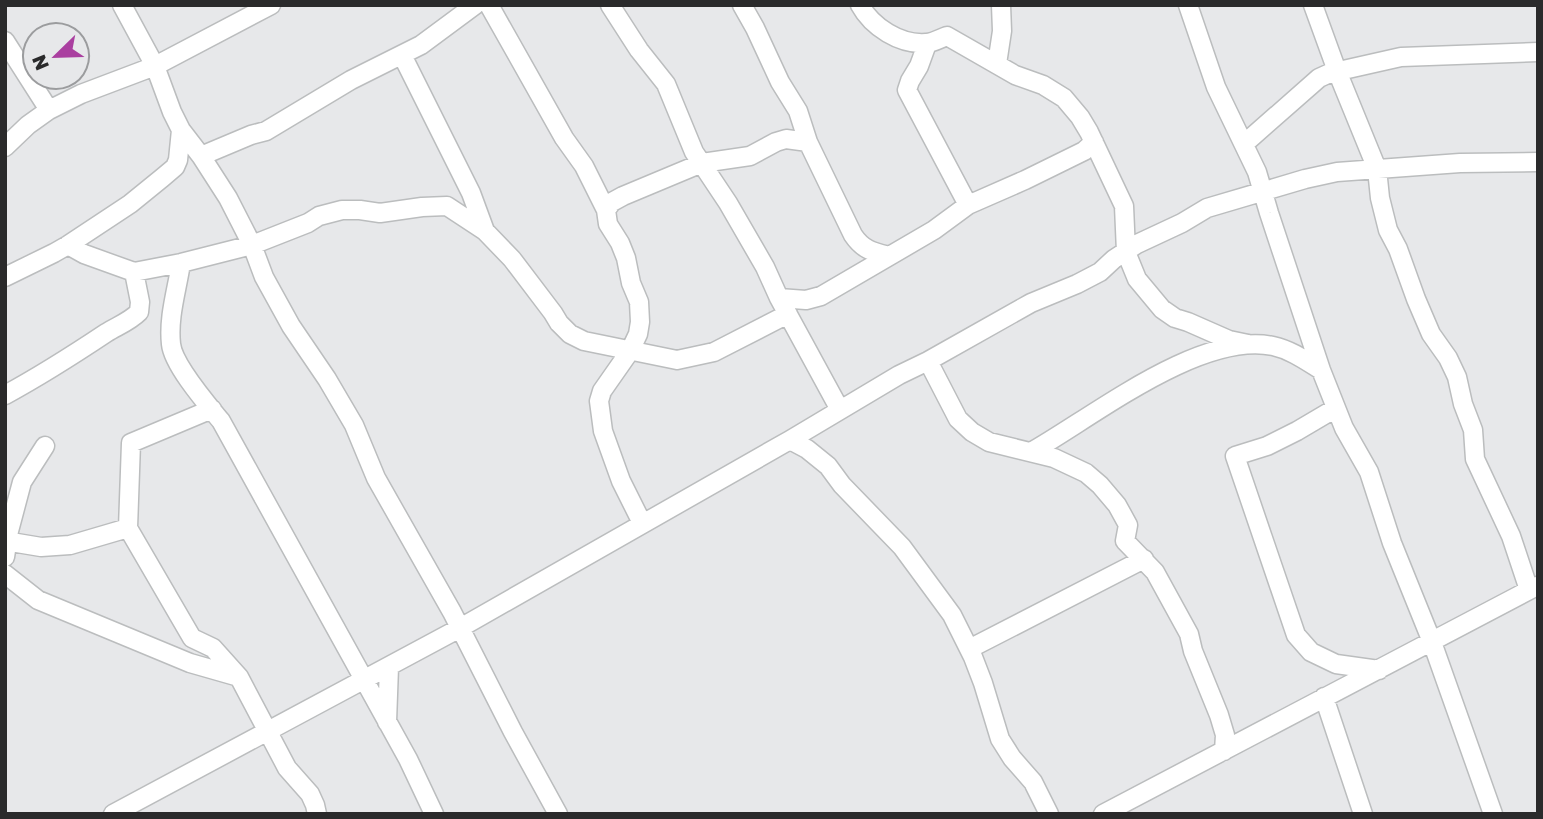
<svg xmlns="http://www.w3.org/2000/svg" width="1543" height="819" font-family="'Golos Text',sans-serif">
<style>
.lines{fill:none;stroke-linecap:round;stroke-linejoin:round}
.minor-casing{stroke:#bbbdbe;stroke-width:21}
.minor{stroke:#fff;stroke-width:18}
</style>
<rect width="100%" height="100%" fill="#e7e8ea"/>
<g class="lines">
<g class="minor-casing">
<path id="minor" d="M122 5 155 66 172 112 181 130 201 156 228 198 252 245 264 277 291 326 327 379 354 425 376 478 452 612 513 732 558 814
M489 5 564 138 584 166 606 210 608 224 620 243 626 258 631 283 639 302 640 322 638 334 630 351 602 391 599 401 603 431 621 481 642 523
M610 5 639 50 666 84 694 152 728 203 765 267 779 298 840 410
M742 5 755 28 780 82 798 111 808 142 853 235C863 250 873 252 889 256
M860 5C872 27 900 45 926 43 933 43 941 38 947 36L1015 75 1043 85 1064 98 1080 117 1089 132 1124 206 1126 252 1137 279 1162 309 1175 318 1188 322 1229 340 1248 344
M1188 5 1216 87 1257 172 1269 213 1321 370 1344 428 1369 472 1392 543 1432 642 1493 814
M1313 5 1337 71 1377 169 1380 198 1388 230 1398 249 1416 299 1431 334 1448 358 1457 377 1463 404 1473 430 1475 459 1511 536 1529 590
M5 41 49 110
M927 44 919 66 910 81 907 90 968 205
M402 55 471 193 485 231
M997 64 1002 31 1001 5
M1244 144 1319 78 1330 73 1401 57 1538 52
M5 147 28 125 49 110 81 94 155 66 271 5
M201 156 251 135 266 131 351 80 421 45 475 5
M606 210 612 202 623 196 702 163 750 156 776 142 786 139 808 142
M68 245 84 254 134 272 181 263 252 245 308 223 319 216 342 210H360L380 213 422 207 447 206 485 231 512 259 553 313 559 323 570 334 584 341 677 360 714 352 788 314
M181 263C177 290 168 317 171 344 173 365 207 404 221 421L408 759 434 814
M5 277 54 253 68 245 130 204 162 178 175 167 178 160 181 130
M779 298 806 300 821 296 934 230 968 205 1025 180 1084 151 1094 142
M928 361 958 419 972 432 989 442 1054 458 1086 473 1100 485 1117 505 1128 525 1125 541 1155 572 1189 634 1193 651 1219 715 1225 735 1224 751
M5 395C40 376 73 355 106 333 117 326 129 322 139 312L140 302 134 272
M1336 408 1297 431 1267 446 1235 456 1296 635 1311 652 1336 664 1379 670
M790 440 807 449 828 466 842 485 902 547 952 615 973 657 983 683 1000 739 1012 758 1033 782 1049 814
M1031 452C1093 417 1200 331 1273 346 1291 350 1305 360 1321 370
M128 528 131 443 212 409
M5 541 41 547 70 545 128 528 192 638 213 648 239 677 287 768 310 794 315 805 317 814
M5 557 9 531 22 482 45 446
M5 574 38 600 190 663 239 677
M969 649 1144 559
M1324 697 1363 814
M387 722 389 667
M113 814 460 628 790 440 899 375 928 361 1031 303 1077 284 1100 272 1114 259 1137 244 1182 223 1207 208 1305 179 1337 172 1460 163 1538 162
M1103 814 1537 586"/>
</g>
<use href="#minor" class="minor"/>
</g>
<rect width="1543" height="819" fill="none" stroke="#2a2a2b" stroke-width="14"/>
<g transform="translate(56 56) rotate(247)"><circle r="33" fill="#e7e8ea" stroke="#9b9c9e" stroke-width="2"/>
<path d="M0-5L12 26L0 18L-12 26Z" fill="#aa3fa0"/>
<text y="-10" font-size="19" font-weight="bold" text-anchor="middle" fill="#2a2a2b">N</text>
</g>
</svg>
